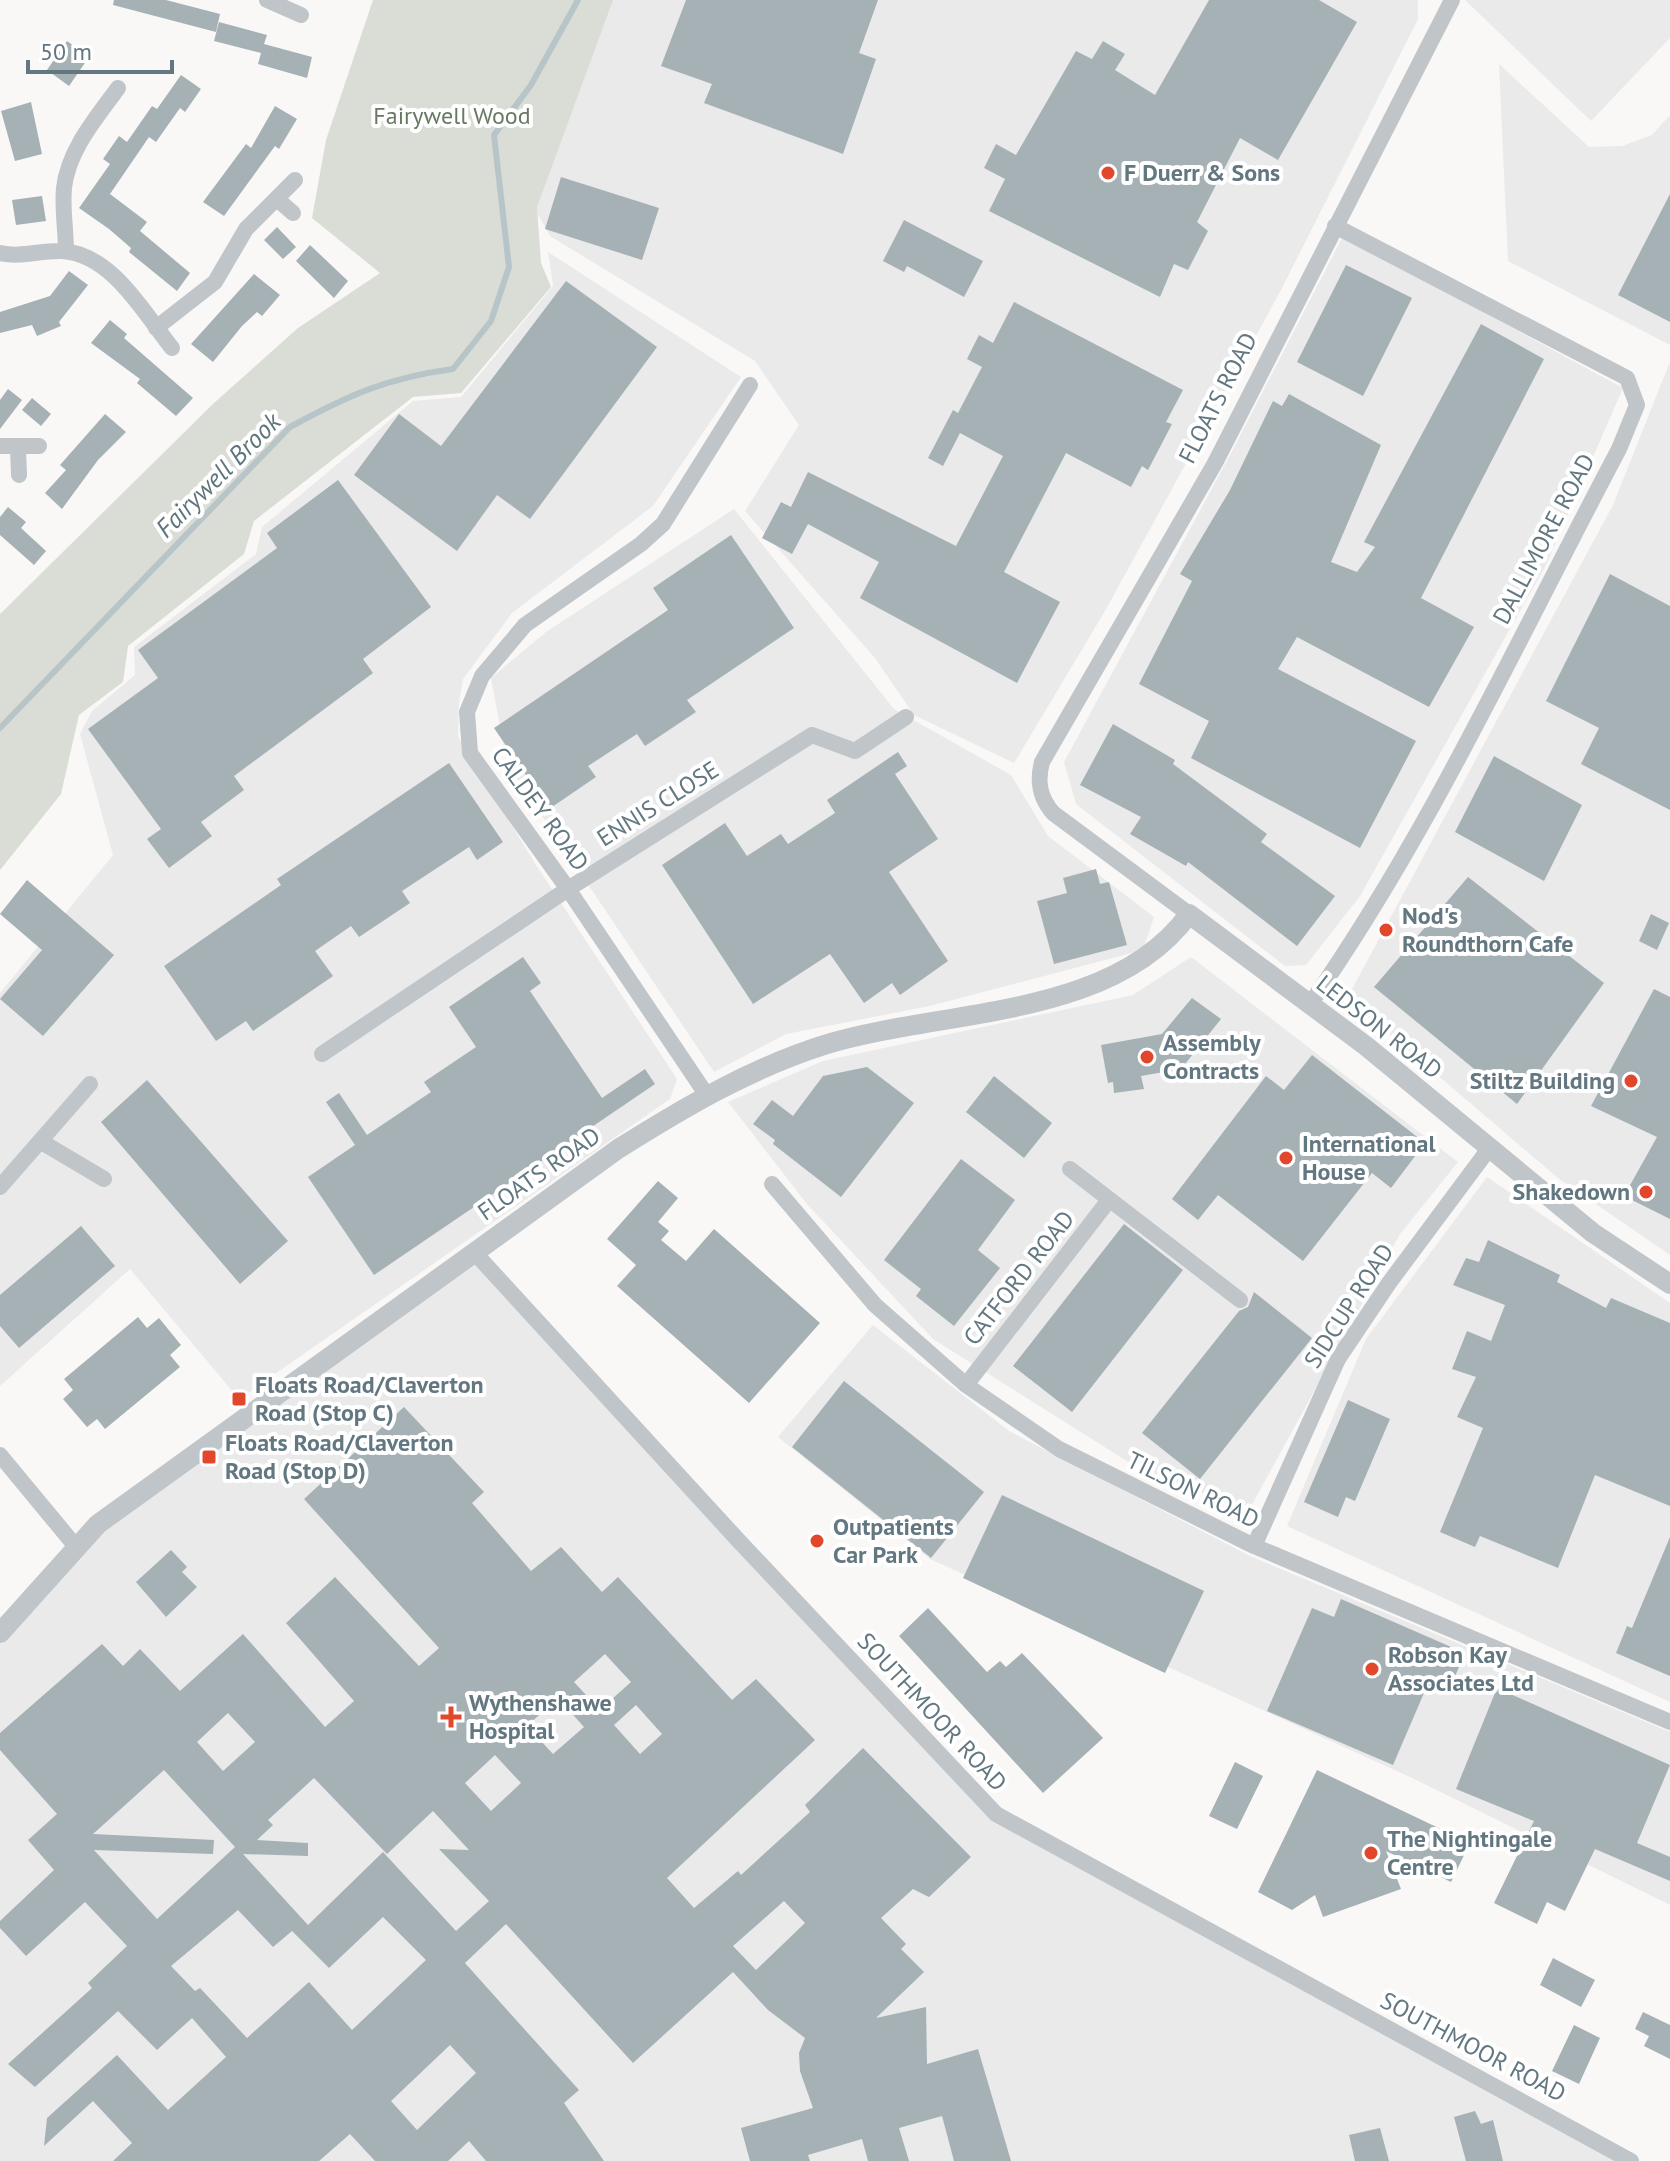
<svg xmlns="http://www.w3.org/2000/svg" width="1670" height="2161" font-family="'PT Sans',sans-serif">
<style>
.built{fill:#e9eae9}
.green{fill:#d9ddd5}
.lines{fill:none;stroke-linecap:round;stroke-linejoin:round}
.stream{stroke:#b7c5c8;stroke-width:6}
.building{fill:#a6b1b5;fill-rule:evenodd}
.minor{stroke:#bfc5c8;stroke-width:16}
.tertiary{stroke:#bfc5c8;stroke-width:20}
.poi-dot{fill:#e3472b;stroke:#fff;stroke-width:3}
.labels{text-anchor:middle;stroke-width:8;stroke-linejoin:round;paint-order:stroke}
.park-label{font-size:24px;fill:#687962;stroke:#fff}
.poi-label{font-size:24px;font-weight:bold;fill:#637781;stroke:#fff;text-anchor:start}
.street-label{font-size:24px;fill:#637781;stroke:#fff}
.water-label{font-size:26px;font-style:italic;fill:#5e767b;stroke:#fff}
</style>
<rect width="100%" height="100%" fill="#f9f8f6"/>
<path class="built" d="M611 0H1418V19L1281 290 1105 611 1014 763 914 715 875 658 745 511 799 425 755 361 550 236 533 206Z
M1465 0H1670V38L1591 121Z
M1499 64 1589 147 1622 146 1652 135 1670 115V345L1508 261Z
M1343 236 1623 388 1546 565 1360 896 1306 965 1285 966 1076 804 1064 762 1229 457Z
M548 252 741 377 653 506 512 613 463 679 459 703 458 737 536 865 677 1079 670 1099 239 1399 130 1269 0 1386V993L113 855 80 734 92 711 135 675 134 647 256 554 262 527 413 401 461 397 553 286Z
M1669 364H1670V1255L1558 1178 1366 1014 1352 989 1613 505Z
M734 509 894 709 1011 775 1048 836 1154 917 1143 950 930 1006 786 1034 714 1072 507 764 491 678 546 632Z
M1191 957 1458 1162 1400 1234 1248 1512 1130 1463 933 1339 807 1204 728 1102 823 1061 1133 995Z
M1487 1177 1670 1303V1702L1287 1526 1366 1339Z
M474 1252 996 1814 1631 2161H0V1633L98 1524Z
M873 1325 1009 1431 1250 1556 1670 1732V1905L1410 1777 930 1559 778 1437Z"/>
<path class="green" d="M373 0H613L537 207 541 263 551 287 461 393 413 397 254 521 244 554 128 646 123 682 79 715 61 794 0 870V614L214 403 298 328 380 273 312 218 326 140Z"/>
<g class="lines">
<path class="stream" d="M0 728 290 427C349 395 386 378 453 369L491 321 509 267 494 135 531 85 578 0"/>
</g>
<path class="building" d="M114 0H166L220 14 216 32 113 5Z
M686 0H878L859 53 876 59 843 154 704 103 712 84 661 66Z
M1209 0H1319L1357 22 1278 160 1240 138 1197 222 1208 231 1188 270 1174 264 1160 297 989 211 1005 179 984 168 996 144 1016 155 1076 51 1092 59 1103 41 1125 54 1115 70 1155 95Z
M219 22 267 35 264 44 312 57 307 78 258 64 261 53 214 41Z
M67 41 89 57 69 86 47 70Z
M181 75 201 89 185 112 180 108 156 142 149 137 110 194 147 222 140 231 190 273 177 291 129 252 131 248 109 229 79 208 110 164 103 159 119 136 127 142 152 106 157 109Z
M31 102 42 154 15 161 1 111Z
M275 106 297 119 279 149 275 146 224 216 203 202 246 144 251 148Z
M561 177 659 208 642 260 545 229Z
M1670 194V322L1618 295Z
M42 196 46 221 16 225 12 200Z
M904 220 983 261 964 297 907 266 904 272 883 261Z
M277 227 296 247 283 259 264 240Z
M310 245 348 281 334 298 296 261Z
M1346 265 1412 298 1363 396 1297 362Z
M69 271 88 285 59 322 61 326 37 336 32 325 0 333V312L50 296Z
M254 274 280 295 262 316 257 312 242 326 213 362 191 344Z
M566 281 657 347 530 519 497 495 457 551 354 475 399 414 441 446Z
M1014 302 1183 390 1166 422 1172 424 1148 470 1142 466 1131 487 1066 453 1004 572 1060 602 1017 683 860 598 879 562 808 524 792 554 762 538 781 502 791 507 808 472 956 546 1003 456 960 433 943 466 928 458 953 410 958 413 982 367 967 359 979 335 993 343Z
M110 320 127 334 124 338 193 398 176 416 137 383 140 379 91 343Z
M1481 324 1544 359 1421 598 1474 627 1429 707 1297 637 1278 669 1416 741 1360 848 1191 758 1209 721 1139 684 1192 581 1180 574 1230 490 1273 401 1282 406 1289 394 1381 445 1331 562 1357 572 1375 547 1364 542Z
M8 389 22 400 0 429V400Z
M32 398 51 414 41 426 22 410Z
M105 414 126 432 98 460 62 509 45 493 66 470 60 465Z
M338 480 431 607 363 659 373 673 234 776 244 790 201 822 212 836 169 868 147 839 161 829 88 729 158 678 138 650 277 548 267 533Z
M8 507 26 522 21 528 46 551 34 565 0 535V517Z
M731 535 794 628 687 700 696 712 645 746 637 734 588 766 596 777 549 809 494 728 668 610 653 588Z
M1610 574 1670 606V810L1581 764 1599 728 1546 701Z
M1113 724 1175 760 1173 764 1267 834 1261 842 1335 896 1297 946 1188 862 1186 866 1130 834 1141 817 1080 785Z
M898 752 907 766 895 774 938 839 889 872 948 961 900 995 892 983 864 1003 830 954 753 1004 662 865 725 823 747 856 781 834 788 844 835 813 827 800Z
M1494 756 1582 805 1544 881 1455 832Z
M449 763 503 842 477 860 469 847 402 891 410 903 359 937 351 926 315 951 333 976 253 1031 246 1021 216 1041 164 966 281 885 277 879Z
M1096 869 1100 884 1109 882 1127 945 1054 964 1037 901 1067 893 1063 878Z
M1468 877 1604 983 1517 1104 1374 987Z
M27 880 114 955 43 1036 0 999 42 950 0 914Z
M1651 914 1669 923 1657 950 1639 941Z
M523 957 541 983 530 991 602 1098 645 1069 655 1084 374 1275 308 1177 355 1145 326 1102 339 1093 367 1135 431 1092 424 1082 476 1047 449 1007Z
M1654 989 1670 997V1219L1624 1196 1657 1137 1591 1106Z
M1192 998 1221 1019 1181 1069 1141 1076 1144 1089 1114 1093 1113 1082 1108 1083 1101 1045 1162 1034Z
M1312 1055 1425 1143 1391 1188 1372 1173 1303 1261 1218 1195 1198 1220 1172 1199 1266 1076 1284 1090Z
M867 1067 914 1103 841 1197 773 1144 775 1140 753 1124 772 1100 793 1116 823 1076Z
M994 1076 1052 1123 1024 1158 966 1112Z
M147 1080 288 1241 240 1284 101 1122Z
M961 1159 1015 1200 978 1250 1000 1268 954 1326 916 1296 921 1289 884 1260Z
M658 1181 678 1198 658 1222 669 1231 661 1240 686 1261 714 1229 820 1323 749 1403 617 1286 636 1265 607 1239Z
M1124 1224 1183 1270 1072 1412 1013 1366Z
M81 1226 115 1266 19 1348 0 1326V1295Z
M1488 1240 1560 1275 1557 1282 1606 1308 1611 1298 1670 1323V1506L1595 1475 1558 1568 1480 1536 1475 1547 1440 1532 1483 1428 1457 1417 1476 1377 1452 1369 1467 1331 1491 1341 1505 1305 1453 1285 1466 1258 1479 1262Z
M1254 1292 1312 1338 1200 1479 1142 1433 1239 1311 1248 1307Z
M138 1317 147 1328 159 1318 181 1345 170 1355 180 1367 105 1429 97 1419 87 1427 63 1399 73 1390 64 1379Z
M844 1381 984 1492 931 1558 792 1447Z
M1348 1400 1390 1419 1355 1501 1346 1497 1338 1517 1304 1502Z
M404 1407 484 1492 472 1503 531 1571 561 1547 602 1592 618 1577 732 1700 756 1679 815 1740 667 1878 694 1908 738 1871 741 1875 810 1812 805 1805 863 1748 971 1857 929 1897 913 1889 881 1918 906 1944 901 1949 924 1972 876 2018 926 2007 927 2064 978 2049 1011 2161H954L942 2116 899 2128 909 2161H868L862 2139 808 2155 810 2161H750L741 2128 813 2108 800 2071 799 2053 805 2038 768 2010 733 1972 633 2063 506 1924 465 1963 579 2090 564 2103 604 2161H486L469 2141 448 2161H375L350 2134 319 2161H113L132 2143 93 2101 44 2146 47 2118 117 2055 168 2110 226 2057 192 2018 157 2050 118 2011 35 2087 8 2064 92 1988 88 1983 127 1946 85 1902 26 1956 0 1928V1921L54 1870 28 1840 57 1814 0 1750V1733L102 1644 123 1666 140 1649 180 1691 243 1634 325 1727 354 1701 286 1623 335 1577 419 1666 439 1648 304 1499ZM605 1654 631 1682 600 1710 574 1682ZM558 1698 584 1727 553 1754 527 1726ZM636 1705 662 1734 640 1754 614 1725ZM228 1713 255 1742 223 1771 197 1742ZM495 1755 521 1783 491 1811 465 1783ZM164 1770 235 1847 157 1919 94 1850 213 1854 214 1840 93 1834ZM314 1778 387 1854 433 1811 469 1850 439 1849 489 1901 456 1931 383 1852 308 1925 243 1854 308 1856V1843L257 1840 273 1825 268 1820ZM784 1901 805 1923 756 1970 733 1946ZM238 1910 273 1947 292 1931 329 1968 383 1917 426 1960 352 2030 309 1982 247 2038 200 1988 195 1991 171 1966ZM450 2045 476 2073 417 2130 391 2101Z
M1002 1495 1204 1591 1165 1673 963 1578Z
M1670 1537V1676L1616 1653 1627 1626 1632 1628Z
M171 1550 187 1567 182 1572 197 1587 166 1617 136 1582Z
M1341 1599 1465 1653 1447 1695 1427 1686 1393 1765 1267 1711 1312 1608 1334 1617Z
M928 1608 987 1672 1000 1661 1006 1667 1022 1653 1103 1738 1043 1793 899 1636Z
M1497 1688 1670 1765 1637 1843 1670 1857V1881L1595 1849 1565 1911 1547 1902 1537 1924 1494 1903 1534 1821 1456 1789Z
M1235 1762 1263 1776 1237 1829 1209 1816Z
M1317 1770 1470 1843 1451 1882 1386 1851 1401 1889 1323 1917 1315 1895 1292 1910 1258 1892Z
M1553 1958 1595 1980 1581 2007 1540 1985Z
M1643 2012 1670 2025V2059L1644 2046 1649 2036 1635 2029Z
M1574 2025 1600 2038 1579 2084 1552 2071Z
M1475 2111 1481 2124 1493 2120 1503 2161H1466L1454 2117Z
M1380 2128 1389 2161H1355L1349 2135Z"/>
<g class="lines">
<path class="minor" d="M267 0 301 15
M278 200 293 213
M66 251C66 230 62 209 64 188 68 150 97 117 118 88
M0 253C21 258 41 250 62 251 112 254 144 313 172 348
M156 328 215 282 246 229 295 180
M0 446H39
M18 448 19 475
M1189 914 1053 813C1039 797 1037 781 1042 762L1215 463 1452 0
M1310 1004C1431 831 1520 635 1619 449L1637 405 1627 378 1335 226
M322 1054 568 889 812 735 855 751 906 717
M706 1094 568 889 470 753 467 712 482 676 525 625 641 544 663 524 750 385
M40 1141 104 1179
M1070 1169 1240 1300
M772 1184 875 1305 966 1385 1059 1449 1254 1546 1670 1722
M0 1187 90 1084
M474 1252 738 1540 996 1814 1631 2161
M966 1385 1109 1200
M0 1455 77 1548
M1254 1546 1338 1359 1389 1283 1488 1150"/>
<path class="tertiary" d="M0 1633 98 1524 618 1149C685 1107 749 1069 824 1045 939 1009 1113 1020 1189 914L1366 1046 1593 1233 1670 1284"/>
</g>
<g class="poi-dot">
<circle cx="1108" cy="173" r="8"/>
<circle cx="1386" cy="930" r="8"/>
<circle cx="1147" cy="1057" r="8"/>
<circle cx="1631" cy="1081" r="8"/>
<circle cx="1286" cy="1158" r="8"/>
<circle cx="1646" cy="1192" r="8"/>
<rect x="231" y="1391" width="16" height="16" rx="4"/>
<rect x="201" y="1449" width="16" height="16" rx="4"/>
<circle cx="817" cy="1541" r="8"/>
<circle cx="1372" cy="1669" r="8"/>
<path d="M447 1705h8v8h8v8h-8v8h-8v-8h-8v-8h8z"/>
<circle cx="1371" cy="1853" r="8"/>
</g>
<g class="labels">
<g class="park-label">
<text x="452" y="124">Fairywell Wood</text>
</g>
<g class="poi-label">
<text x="1124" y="181">F Duerr &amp; Sons</text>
<text x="1402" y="924">Nod's<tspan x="1402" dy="28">Roundthorn Cafe</tspan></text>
<text x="1163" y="1051">Assembly<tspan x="1163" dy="28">Contracts</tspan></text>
<text x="1615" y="1089" text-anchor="end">Stiltz Building</text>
<text x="1302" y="1152">International<tspan x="1302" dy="28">House</tspan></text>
<text x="1630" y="1200" text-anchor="end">Shakedown</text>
<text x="255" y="1393">Floats Road/Claverton<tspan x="255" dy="28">Road (Stop C)</tspan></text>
<text x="225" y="1451">Floats Road/Claverton<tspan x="225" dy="28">Road (Stop D)</tspan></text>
<text x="833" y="1535">Outpatients<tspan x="833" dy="28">Car Park</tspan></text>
<text x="1388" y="1663">Robson Kay<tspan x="1388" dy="28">Associates Ltd</tspan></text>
<text x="469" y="1711">Wythenshawe<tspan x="469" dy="28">Hospital</tspan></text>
<text x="1387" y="1847">The Nightingale<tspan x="1387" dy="28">Centre</tspan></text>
</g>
<g class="street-label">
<text transform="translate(1218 398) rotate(-63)" y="8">FLOATS ROAD</text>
<text transform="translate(1544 539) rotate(-62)" y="8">DALLIMORE ROAD</text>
<text transform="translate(658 804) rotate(-32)" y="8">ENNIS CLOSE</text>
<text transform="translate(540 809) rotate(54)" y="8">CALDEY ROAD</text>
<text transform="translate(1379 1027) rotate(38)" y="8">LEDSON ROAD</text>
<text transform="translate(539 1174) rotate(-35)" y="8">FLOATS ROAD</text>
<text transform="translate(1019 1278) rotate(-52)" y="8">CATFORD ROAD</text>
<text transform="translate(1349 1306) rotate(-57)" y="8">SIDCUP ROAD</text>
<text transform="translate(1193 1490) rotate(26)" y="8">TILSON ROAD</text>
<text transform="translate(932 1712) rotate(47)" y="8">SOUTHMOOR ROAD</text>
<text transform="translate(1473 2047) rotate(28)" y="8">SOUTHMOOR ROAD</text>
</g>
<g class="water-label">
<text transform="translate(218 475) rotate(-45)" y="9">Fairywell Brook</text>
</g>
</g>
<path d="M28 60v12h144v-12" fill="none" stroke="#637781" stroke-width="4"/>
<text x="40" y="60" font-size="24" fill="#637781" stroke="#ffffff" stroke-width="6" paint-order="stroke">50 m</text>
</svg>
